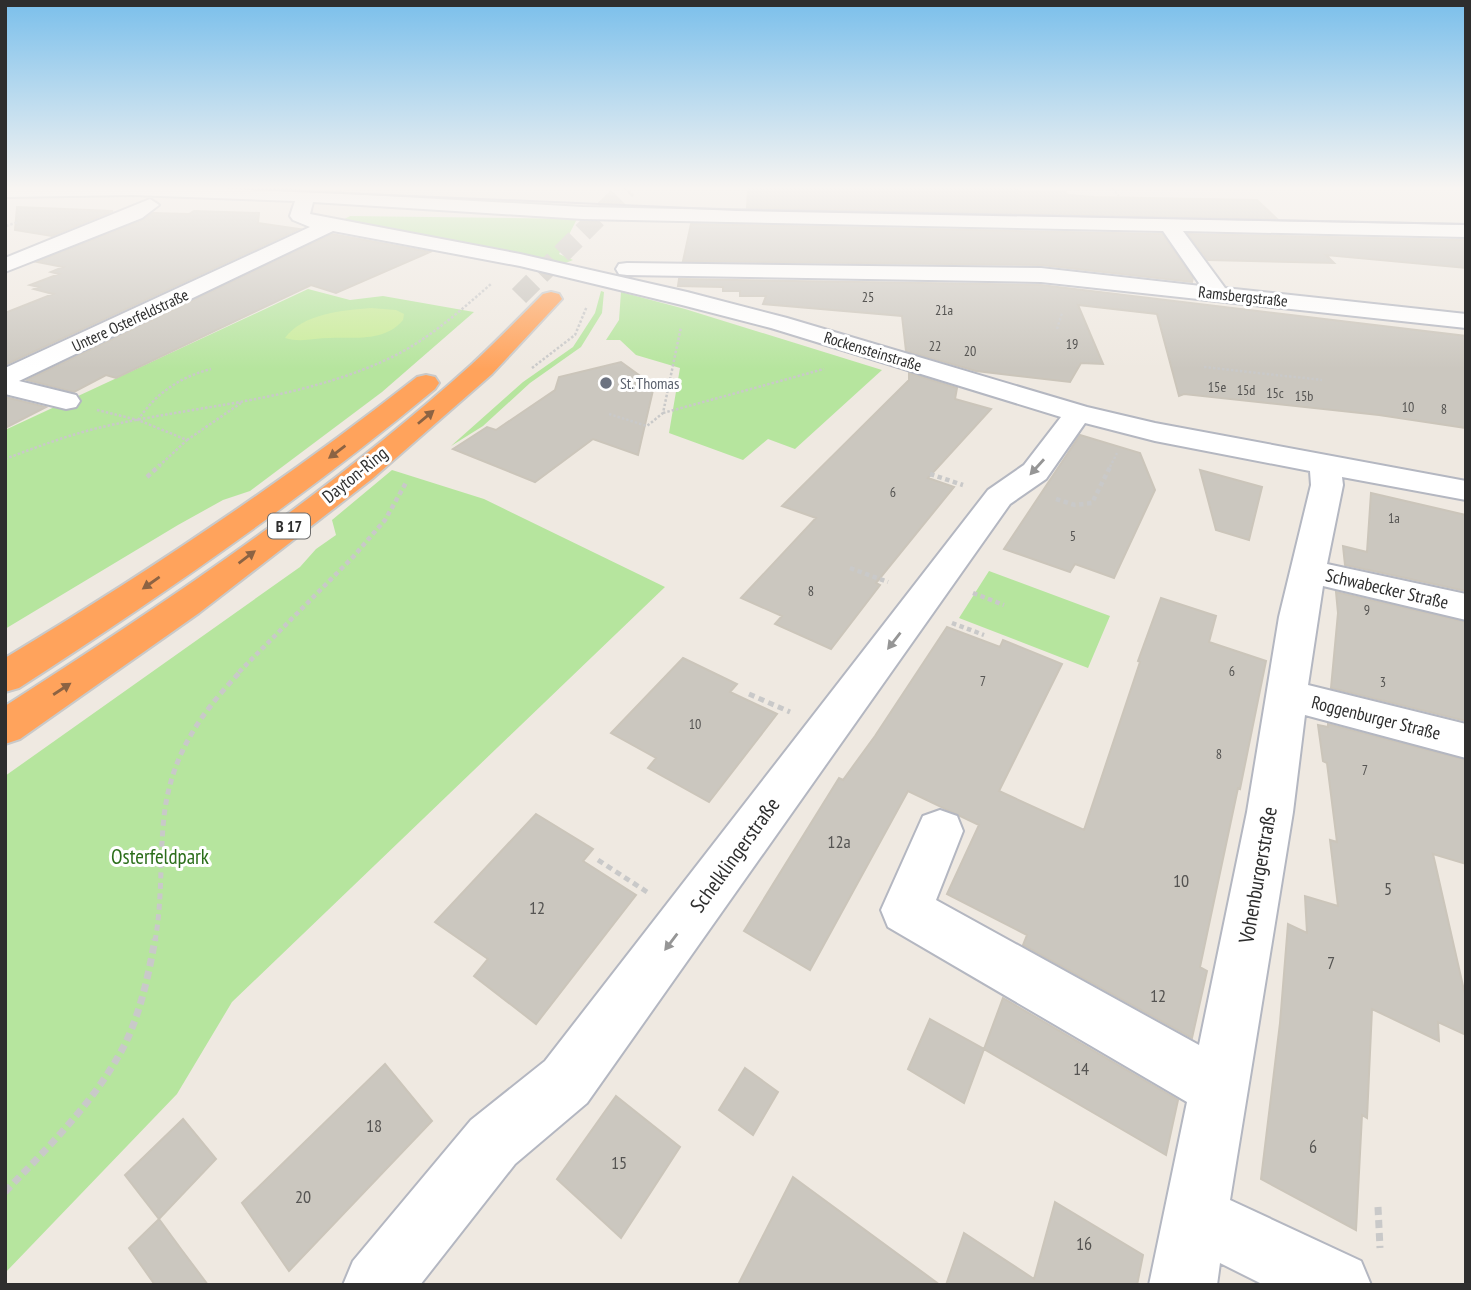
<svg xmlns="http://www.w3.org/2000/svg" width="1471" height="1290" font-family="'PT Sans Narrow',sans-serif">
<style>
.green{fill:#b6e59e}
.pitch{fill:#c9ec9a}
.building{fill:#cbc7bf;stroke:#cbc5ba;stroke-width:2}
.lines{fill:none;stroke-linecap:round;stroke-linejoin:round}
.highway-tunnel{stroke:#c8c4bd;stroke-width:20;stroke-dasharray:20 10;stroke-linecap:butt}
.minor-casing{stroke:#b4b7c1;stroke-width:4}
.highway-casing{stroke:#c9c9c9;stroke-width:4}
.path-far3{stroke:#c9c9c9;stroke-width:2.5;stroke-dasharray:2.5 2;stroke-linecap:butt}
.path-far2{stroke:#c9c9c9;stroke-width:4.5;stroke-dasharray:4.5 3.5;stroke-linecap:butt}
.path-far1{stroke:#c9c9c9;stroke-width:5;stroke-dasharray:6 4.5;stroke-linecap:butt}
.path{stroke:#c9c9c9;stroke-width:7;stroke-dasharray:8 5;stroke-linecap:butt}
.minor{fill:#fff;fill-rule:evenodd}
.highway{fill:#ffa35c;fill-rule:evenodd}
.tram{stroke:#a3a6b8;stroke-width:2}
.oneway{fill:#8c6343}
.oneway2{fill:#969696}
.worship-dot{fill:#6b7280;stroke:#fff;stroke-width:2.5}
.labels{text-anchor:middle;stroke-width:6;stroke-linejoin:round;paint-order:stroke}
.number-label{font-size:14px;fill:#555452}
.far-street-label{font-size:16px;fill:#2e2e2e;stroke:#fff}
.far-worship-label{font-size:16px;fill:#5b616d;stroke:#fff;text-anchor:start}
.shield{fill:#fff;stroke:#6d6d6d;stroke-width:2}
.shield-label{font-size:16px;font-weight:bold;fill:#2e2e2e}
.street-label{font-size:18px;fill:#2e2e2e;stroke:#fff}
.near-number-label{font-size:18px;fill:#555452}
.near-street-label{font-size:21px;fill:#2e2e2e;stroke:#fff}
.near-park-label{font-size:21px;fill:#2c6e1b;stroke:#fff}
</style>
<rect width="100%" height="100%" fill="#efe9e1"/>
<path class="green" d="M350 216 577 219 559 254 573 260 563 264 341 221Z
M308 289 350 300 383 296 474 312 382 392 250 491 223 500 178 525 5 629V430Z
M601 291 604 292 602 313 581 347 530 383 483 426 451 446 523 382 573 347 595 313Z
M621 292 685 309 882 370 795 449 768 439 743 460 669 433 680 368 636 355 620 340H606L619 320Z
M392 470 484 499 665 587 232 1002 177 1094 5 1273V776L300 567 316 549 336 535 332 520Z
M989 571 1110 616 1088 668 959 618Z"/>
<path class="pitch" d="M371 308 396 310 404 314 403 320C385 342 355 337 330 338 314 338 301 343 285 338 302 314 343 310 371 308Z"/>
<path class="building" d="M748 188H1020L1021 191H1065L1068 195 1095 197 1257 200 1277 219 747 208Z
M17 207 113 211 52 236 15 230Z
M194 211 259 213 258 223 299 229 5 365V313L53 294 34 289 39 287 30 285 59 274 51 272 63 267 37 262 143 220 153 213 189 214Z
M691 224 1162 234 1193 278 1192 282 1041 265 683 261Z
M332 234 430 252 336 293 311 285 116 378 106 375 74 392 27 380Z
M1188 234 1466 240V268L1326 255 1334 263 1208 260Z
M679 279 1041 285 1466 336V428L1379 415 1184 394 1179 396 1157 314 1078 305 1103 364 1081 363 1070 382 976 371 906 351 902 316 763 304 766 296H740V291H723V287L678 286Z
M621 362 654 386 638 455 593 439 535 482 453 449 487 427 496 430 555 390 559 377Z
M909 373 957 388 955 399 991 409 928 478 954 487 876 583 880 585 831 649 775 624 782 616 741 598 816 518 782 506 909 380Z
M5 397 46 407 5 428Z
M1080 435 1140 453 1155 490 1114 578 1075 564 1070 572 1004 549Z
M1200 470 1262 487 1249 540 1216 530Z
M1371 493 1466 515V591L1345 565 1343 546 1367 552Z
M1336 592 1466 622V721L1331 688 1338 613Z
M1161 598 1216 616 1209 642 1266 661 1240 789 1238 788 1200 967 1207 971 1192 1038 1023 945 1027 935 947 894 979 825 908 791 810 970 744 931 839 778 843 780 875 736 947 627 1000 647 1003 640 1062 664 999 791 1084 830 1140 662 1138 661Z
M683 658 737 684 730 692 777 714 709 802 648 768 656 758 611 733Z
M1328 724 1466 760V864L1433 854 1466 999V1035L1438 1022 1439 1041 1372 1009 1367 1118 1362 1115 1356 1230 1261 1179 1280 1023 1288 924 1307 933 1305 896 1338 906 1330 840 1337 842 1327 763 1323 761 1318 725 1328 727Z
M536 814 593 849 583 861 636 895 536 1024 474 976 488 959 435 922Z
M1003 998 1178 1100 1166 1155 984 1049Z
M930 1019 984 1049 964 1103 908 1069Z
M385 1064 432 1121 289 1271 242 1203Z
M745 1068 778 1092 753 1135 719 1110Z
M616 1096 680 1147 621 1238 557 1179Z
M183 1119 216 1159 159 1219 125 1175Z
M793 1177 940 1285H738Z
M1055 1202 1143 1255 1137 1285H946L964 1233 1034 1279Z
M159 1219 181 1249 208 1285H155L129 1248Z"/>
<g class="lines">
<path class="highway-tunnel" d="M519 296 627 188"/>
<g class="minor-casing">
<path id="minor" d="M5 188H241L583 207 1466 225V237L1183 231 1225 288 1466 314V328L1041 282 627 275 619 274 616 269 619 264 627 263 1041 268 1201 286 1163 231 583 219 313 202 310 214 520 254 687 292 787 318 1087 407 1155 423 1466 481V500L1342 477 1343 485 1327 564 1466 594V620L1323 586 1308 685 1466 724V758L1305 715 1293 812 1230 1200 1361 1261 1371 1285H1264L1220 1263 1217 1285H1149L1187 1102 888 927 881 910 923 816 940 810 957 816 963 831 936 900 1199 1045 1247 812 1279 617 1311 485 1310 471 1155 441 1085 423 1046 479 1010 504 587 1103 515 1164 420 1285H343L353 1261 471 1120 545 1061 988 490 1024 465 1061 417 771 328 682 305 520 266 333 231 19 381 76 395 80 401 76 407 66 409 5 394V368L310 227 293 220 290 216 295 201 133 195 5 197Z
M150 199 159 205 142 218 5 272V258Z"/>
</g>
<g class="highway-casing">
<path id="highway" d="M551 292 559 294 562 299 492 374 372 479 199 613 20 739 5 744V706C167 602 328 494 471 365 496 342 519 318 543 294Z
M426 375 435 377 439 383 435 389C303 498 163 595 19 688L5 692V658C148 572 286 480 417 377Z"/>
</g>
<path class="path-far3" d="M1112 188 1119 196
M6 226 18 222
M1057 329 1062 313
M1204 367 1322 380
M532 368 575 335 587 306
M97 410 138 420 187 440 158 467
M663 413 824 369
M609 414 647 426 663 413 681 327
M138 420C156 393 180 377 211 369
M187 440 241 403
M5 459C37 447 68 435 102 427 199 405 301 401 392 357 429 339 460 311 491 284
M1110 467 1117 453"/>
<path class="path-far2" d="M930 474 963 485
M147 477 160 465
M1056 499 1075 505 1092 503 1111 465
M850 568 888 582
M973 593 1004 605
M952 623 984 635
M239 672 353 557 385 520 407 481"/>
<path class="path-far1" d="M749 694 790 712
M598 860 647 892
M155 941C162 903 160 865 163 827 168 761 196 718 241 671"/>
<path class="path" d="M5 1192C49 1146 97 1100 126 1042 141 1010 149 973 155 939
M1378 1207 1380 1248"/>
<use href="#minor" class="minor"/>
<use href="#highway" class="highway"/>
<path class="tram" d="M227 188 737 210 1466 224"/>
</g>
<defs><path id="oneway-solid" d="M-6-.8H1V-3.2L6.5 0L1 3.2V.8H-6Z" transform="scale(1.75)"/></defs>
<g class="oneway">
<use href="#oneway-solid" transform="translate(426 417) rotate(-40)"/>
<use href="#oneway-solid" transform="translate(337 452) rotate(143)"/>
<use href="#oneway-solid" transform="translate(247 557) rotate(-37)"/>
<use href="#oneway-solid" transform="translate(151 583) rotate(145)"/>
<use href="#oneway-solid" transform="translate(62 689) rotate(-33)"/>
</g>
<g class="oneway2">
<use href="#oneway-solid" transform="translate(1037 467) rotate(132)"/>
<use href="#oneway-solid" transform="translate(894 641) rotate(128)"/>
<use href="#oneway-solid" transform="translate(671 942) rotate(127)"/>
</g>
<linearGradient id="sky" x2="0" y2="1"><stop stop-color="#7abfeb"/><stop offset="0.51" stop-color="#f8f5f2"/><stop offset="1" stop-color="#f8f5f2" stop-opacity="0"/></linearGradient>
<rect width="1471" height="369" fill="url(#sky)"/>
<circle class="worship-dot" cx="606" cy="383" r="7"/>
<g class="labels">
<g class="number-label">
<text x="868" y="302">25</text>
<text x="944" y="315">21a</text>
<text x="1072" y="349">19</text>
<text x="935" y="351">22</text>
<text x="970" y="356">20</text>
<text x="1217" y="392">15e</text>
<text x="1246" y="395">15d</text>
<text x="1275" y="398">15c</text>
<text x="1304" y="401">15b</text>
<text x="1408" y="412">10</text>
<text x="1444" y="414">8</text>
<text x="893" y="497">6</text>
<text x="1394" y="523">1a</text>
<text x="1073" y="541">5</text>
<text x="811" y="596">8</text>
<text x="1367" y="615">9</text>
<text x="1232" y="676">6</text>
<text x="983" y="686">7</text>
<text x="1383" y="687">3</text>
<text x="695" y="729">10</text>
<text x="1219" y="759">8</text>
<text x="1365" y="775">7</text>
</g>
<g class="far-street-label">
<text transform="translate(1243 296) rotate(6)" y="6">Ramsbergstraße</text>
<text transform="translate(130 320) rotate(-25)" y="6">Untere Osterfeldstraße</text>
<text transform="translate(873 351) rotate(17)" y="6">Rockensteinstraße</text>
</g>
<g class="far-worship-label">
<text x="620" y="389">St. Thomas</text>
</g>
<rect class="shield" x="268" y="513.5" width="42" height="25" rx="5"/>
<g class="shield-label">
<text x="289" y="532">B 17</text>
</g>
<g class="street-label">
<text transform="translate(355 475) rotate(-39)" y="6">Dayton-Ring</text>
<text transform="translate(1387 589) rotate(13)" y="6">Schwabecker Straße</text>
<text transform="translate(1376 718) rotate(14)" y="6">Roggenburger Straße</text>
</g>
<g class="near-number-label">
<text x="839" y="848">12a</text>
<text x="1181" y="887">10</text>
<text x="1388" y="895">5</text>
<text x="537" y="914">12</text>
<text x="1331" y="969">7</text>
<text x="1158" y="1002">12</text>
<text x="1081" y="1075">14</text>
<text x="374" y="1132">18</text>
<text x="1313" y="1153">6</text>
<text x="619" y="1169">15</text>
<text x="303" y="1203">20</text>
<text x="1084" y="1250">16</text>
</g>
<g class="near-street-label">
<text transform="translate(735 855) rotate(-54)" y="7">Schelklingerstraße</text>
<text transform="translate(1258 875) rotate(-80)" y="7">Vohenburgerstraße</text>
</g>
<g class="near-park-label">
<text x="160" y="864">Osterfeldpark</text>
</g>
</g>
<rect width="1471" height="1290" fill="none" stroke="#2e2e2e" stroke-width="14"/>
</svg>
